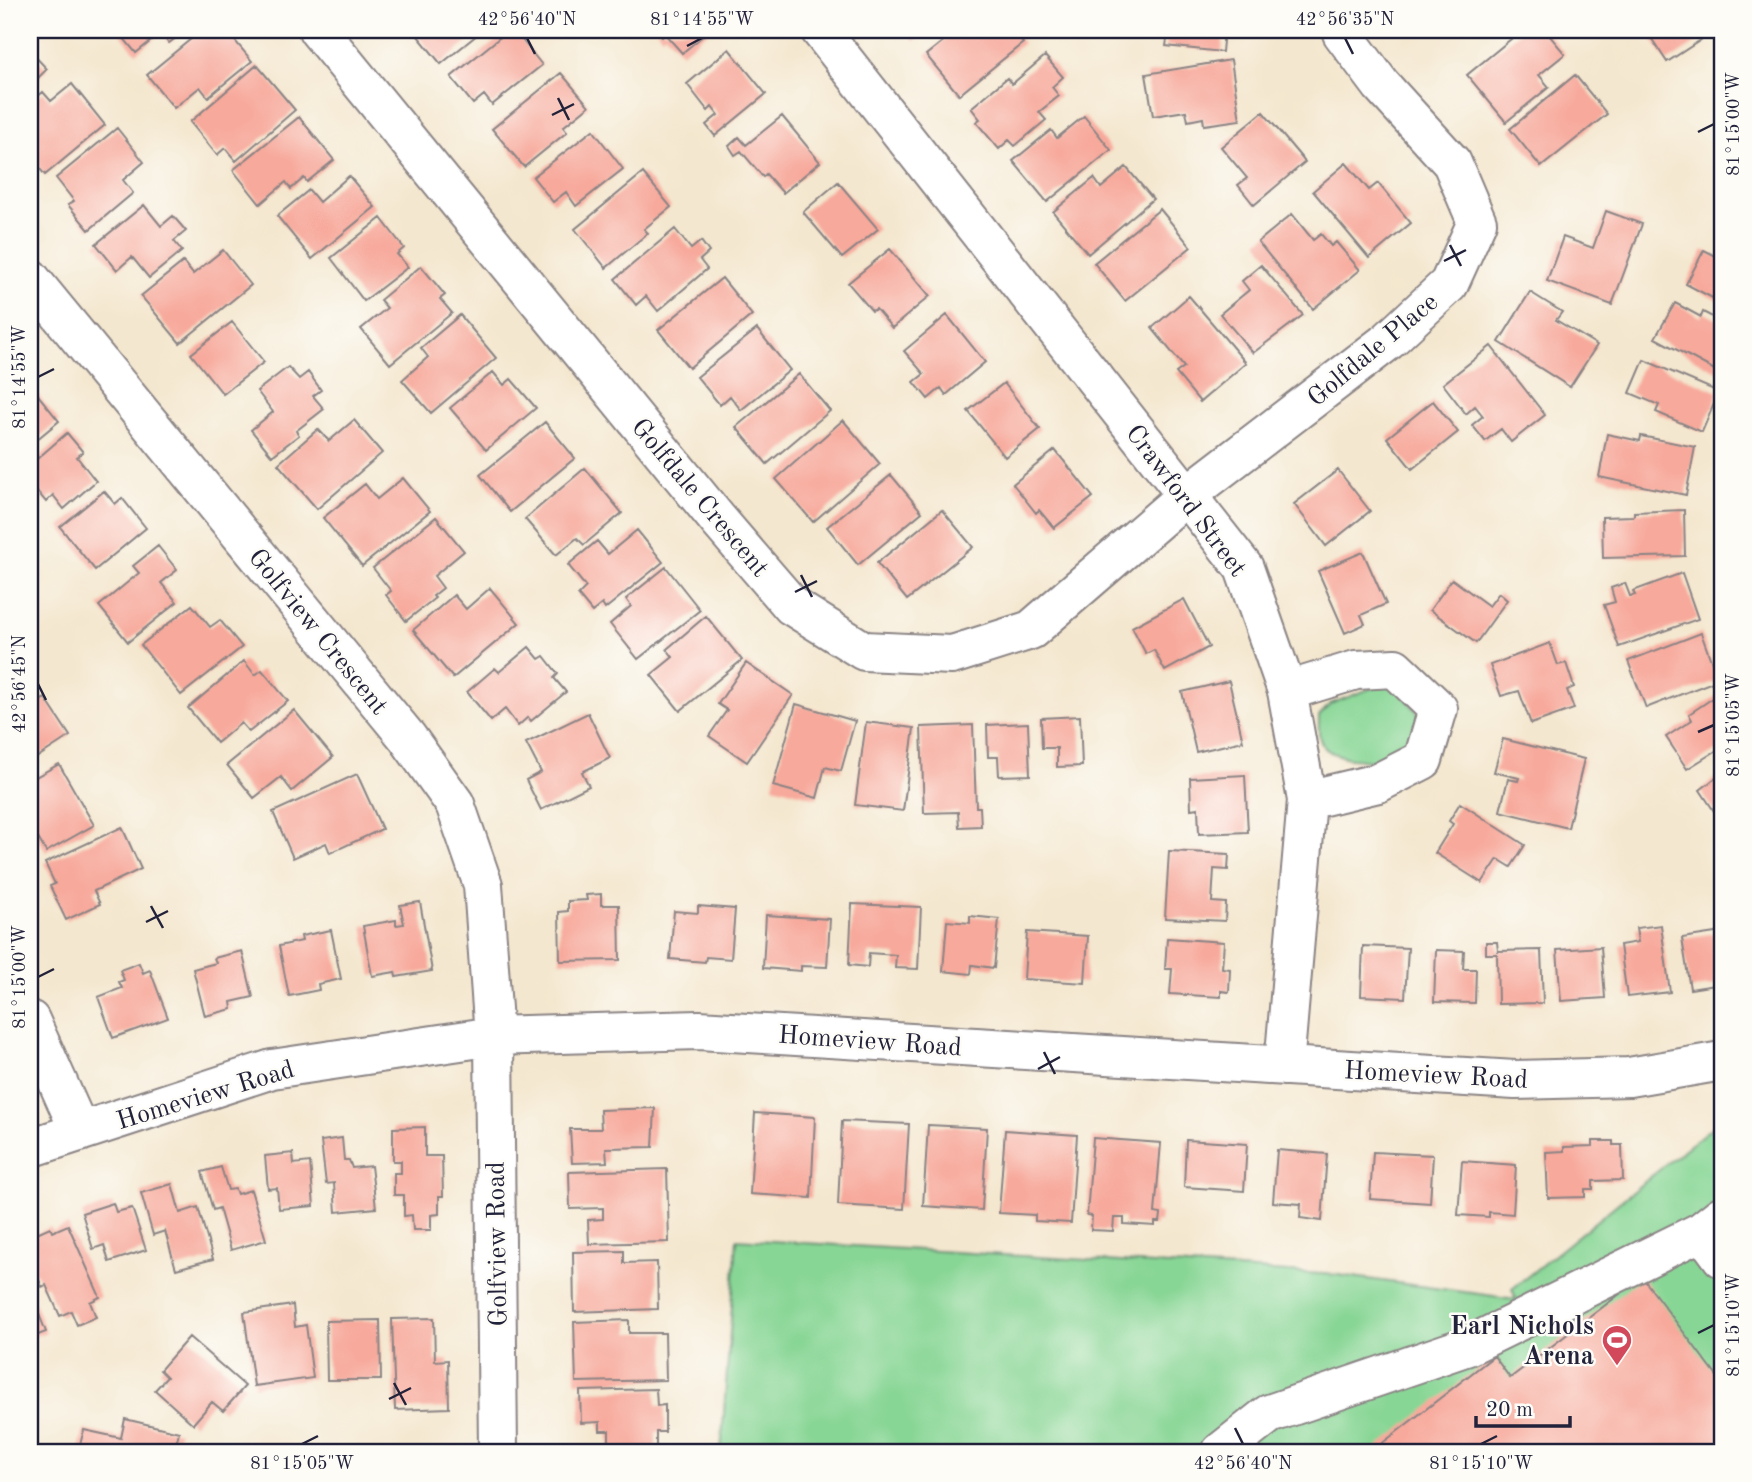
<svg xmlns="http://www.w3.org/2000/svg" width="1752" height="1482" font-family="'Old Standard TT',serif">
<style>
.green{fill:#88d695;stroke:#557c68;stroke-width:2}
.building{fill:#f7a99b}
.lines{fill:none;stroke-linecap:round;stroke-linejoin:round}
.minor-casing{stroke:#8b8485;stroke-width:42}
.minor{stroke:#fff;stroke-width:38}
.ticks{fill:none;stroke:#22223b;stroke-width:2.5}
.labels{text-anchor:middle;stroke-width:5;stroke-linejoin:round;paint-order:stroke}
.street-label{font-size:26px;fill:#22223b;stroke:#fdfcf7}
.poi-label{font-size:26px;font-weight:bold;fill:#22223b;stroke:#fdfcf7;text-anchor:end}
.neatline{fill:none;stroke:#22223b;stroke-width:2.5}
.ticks-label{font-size:18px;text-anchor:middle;fill:#22223b}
</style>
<rect width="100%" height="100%" fill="#fdfcf7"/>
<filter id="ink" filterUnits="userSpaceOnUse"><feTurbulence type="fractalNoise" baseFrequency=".0143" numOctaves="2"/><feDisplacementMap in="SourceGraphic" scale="14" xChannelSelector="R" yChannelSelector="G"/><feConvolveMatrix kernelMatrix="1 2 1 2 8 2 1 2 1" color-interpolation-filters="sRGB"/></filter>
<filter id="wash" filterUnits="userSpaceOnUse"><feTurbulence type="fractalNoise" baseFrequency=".00686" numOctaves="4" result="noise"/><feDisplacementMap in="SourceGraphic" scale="28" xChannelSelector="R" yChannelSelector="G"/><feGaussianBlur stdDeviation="1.57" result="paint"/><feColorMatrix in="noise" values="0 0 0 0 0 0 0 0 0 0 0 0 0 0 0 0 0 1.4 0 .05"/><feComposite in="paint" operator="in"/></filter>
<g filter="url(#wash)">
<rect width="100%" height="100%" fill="#f4e7cf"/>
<path class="green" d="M1382 684 1398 688 1420 716 1419 736C1412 743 1403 756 1394 759 1381 765 1335 758 1325 748 1317 740 1319 726 1319 716L1330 704Z
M1722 1119V1452H721L737 1239 1338 1275 1516 1299 1512 1289Z"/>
<g id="blocks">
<path class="building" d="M117 30H186L169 43 161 33 136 53Z
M202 30H226L252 61 208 97 200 87 174 108 147 75Z
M413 30H483L441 64Z
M509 30H514L542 65 492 105 484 95 473 104 451 77Z
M656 30H710L682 53 665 34 662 37Z
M905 30H929L914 41Z
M957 30H1012L1023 43 959 95 926 55Z
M1149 30H1224L1222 52 1166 46 1168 33 1149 32Z
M1522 30H1545L1565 54 1539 75 1549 87 1506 122 1467 75Z
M1646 30H1716L1667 62Z
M729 49 766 94 715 136 706 125 718 115 712 107 708 111 687 84Z
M30 51 47 69 30 86Z
M1045 56 1063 77 1052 87 1059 96 1039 112 1046 120 1015 146 1009 140 999 149 976 122 980 119 971 108 1007 78 1012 84Z
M1231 60 1240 120 1204 125 1203 118 1188 121 1186 111 1153 116 1146 74Z
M257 65 295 110 236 161 225 148 217 155 190 122Z
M561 73 589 106 563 127 567 132 524 167 492 129Z
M1575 75 1607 114 1541 167 1510 129Z
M72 84 105 125 45 175 30 157V103L43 92 51 101Z
M1263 112 1305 162 1254 205 1238 185 1247 178 1221 147Z
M782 116 820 162 783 193 766 174 763 177 741 151 735 155 729 146 739 137 746 145Z
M1084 116 1111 150 1047 202 1013 161 1051 130 1057 138Z
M299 117 334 160 307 182 304 178 291 189 286 182 260 204 233 170Z
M117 128 144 162 123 180 133 193 89 230 68 205 74 201 56 178Z
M593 130 623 169 576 206 566 192 553 202 533 177Z
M1346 163 1369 190 1378 183 1411 223 1369 258 1313 191Z
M1126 167 1153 199 1088 254 1053 212 1094 178 1101 188Z
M643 173 671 207 644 229 648 233 606 268 575 229Z
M349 176 375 207 312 259 277 216 309 190 319 202Z
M838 182 878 229 842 258 803 212Z
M144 205 161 226 173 216 186 231 174 241 182 251 149 278 132 257 117 270 96 244Z
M1160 209 1191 247 1125 301 1094 263Z
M1606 211 1642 224 1612 305 1547 281 1563 237 1593 248Z
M1292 214 1313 240 1321 234 1331 246 1336 242 1360 270 1313 309 1258 242Z
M381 218 404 248 397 254 408 267 364 301 331 258Z
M675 229 691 249 701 241 709 252 700 260 707 269 658 311 646 296 636 305 615 279Z
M890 249 930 296 892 328 876 309 872 311 848 283Z
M223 250 251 285 180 343 141 296 183 262 193 274Z
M1704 250 1722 259V303L1686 284Z
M1261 265 1303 315 1253 353 1220 314 1249 290 1242 281Z
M421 266 445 295 440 299 452 313 390 364 361 329 387 308 380 300Z
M722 278 752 315 689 368 658 330Z
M1530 292 1562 312 1556 320 1597 345 1570 387 1499 342Z
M1189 296 1246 363 1200 402 1176 373 1184 367 1152 328Z
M1675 303 1701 317 1703 312 1722 322V374L1655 338Z
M460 315 496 358 431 413 402 380 428 357 421 348Z
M947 315 985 362 946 395 941 388 928 399 914 382 924 374 904 351Z
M232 322 264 362 223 394 191 354Z
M757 329 790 370 741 410 730 396 720 405 697 377Z
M1491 346 1545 415 1511 442 1501 429 1485 441 1472 425 1483 416 1475 406 1466 414 1443 384Z
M1644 360 1719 392 1702 432 1656 412 1659 405 1630 393Z
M288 367 299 379 308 372 321 390 313 396 324 409 296 431 299 435 272 456 251 430 273 412 257 391Z
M493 372 504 385 511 379 536 408 486 450 450 408Z
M799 374 830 411 767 464 736 427Z
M1004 383 1040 429 1005 457 968 411Z
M30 385 59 421 30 445Z
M1433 401 1458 432 1412 469 1387 438Z
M354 420 382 453 317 509 278 464 318 429 329 441Z
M843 420 880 464 813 522 776 479Z
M545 422 575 458 510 512 480 475Z
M67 433 83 452 77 457 96 481 64 509 53 495 46 502 30 483V465Z
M1607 434 1640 441 1641 436 1695 447 1686 495 1599 477Z
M1055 450 1093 497 1054 528 1039 510 1036 513 1013 484Z
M585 468 622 513 584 545 577 538 556 555 525 519Z
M1338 470 1370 511 1326 546 1294 504Z
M891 475 922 512 858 565 827 527Z
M403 478 430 511 362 566 323 518 365 484 377 499Z
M104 491 115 504 122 498 146 528 95 570 60 527Z
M942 510 973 547 907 600 877 563Z
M1684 510 1685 556 1603 558 1602 517 1634 516V512Z
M436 517 464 551 434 576 443 588 433 596 435 598 406 621 386 595 391 591 373 568Z
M637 530 663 562 605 609 602 604 592 612 578 595 586 587 568 565 597 541 608 554Z
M158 546 177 570 161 583 177 602 128 642 99 606 139 573 133 566Z
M1363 552 1386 604 1361 615 1365 624 1345 633 1318 571Z
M666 567 700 610 638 659 610 624 631 606 626 599Z
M1682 573 1698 619 1619 647 1604 605 1615 602 1611 588 1625 583 1630 596 1635 595 1633 591Z
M1452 579 1489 606 1499 593 1507 600 1476 643 1430 610Z
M490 588 519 623 453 678 413 630 454 595 466 609Z
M1184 599 1209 647 1165 671 1154 650 1146 654 1132 627Z
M192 605 210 627 220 620 242 647 181 695 141 645Z
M706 616 742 660 680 711 651 675 673 657 667 649Z
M1701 633 1718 680 1646 708 1628 661Z
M1550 643 1558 665 1566 663 1574 687 1567 690 1574 709 1531 724 1519 691 1501 696 1490 665Z
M529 647 539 659 544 656 558 674 554 678 566 692 531 721 528 717 518 726 505 709 491 721 467 692 495 668 499 672Z
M244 661 255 675 262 670 288 701 249 732 241 723 217 743 188 708Z
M746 663 793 695 747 762 709 736 727 710 718 704Z
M1229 681 1243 741 1196 752 1182 692Z
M1722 692V747L1687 769 1666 737 1692 720 1689 714Z
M45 698 70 736 30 762V707Z
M796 704 855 721 841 771 825 767 817 798 773 786Z
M294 710 333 757 292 791 281 777 254 798 227 765Z
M588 713 610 758 582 772 589 786 541 810 526 780 541 772 526 743Z
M1080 716 1082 766 1057 767V748H1042L1041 718Z
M866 722 914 728 903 811 855 805Z
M1028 723 1030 775 999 776 998 757H988L987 725Z
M973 725 976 807H980L981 826 959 827 958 812 924 813 921 727Z
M1503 739 1584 759 1568 828 1500 811 1508 779 1518 781 1519 778 1494 772Z
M59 764 94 825 46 852 30 824V780Z
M1722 773V823L1700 790Z
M357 774 382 829 330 853 326 843 293 858 273 812Z
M1245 775 1248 832 1199 834 1198 808 1191 809 1190 778Z
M1460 803 1525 845 1511 867 1498 859 1482 883 1435 853 1453 824 1449 821Z
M122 827 141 869 94 891 100 904 66 920 50 886 55 884 45 863Z
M1169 851 1229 854 1228 870 1214 869 1212 902 1226 903 1225 921 1165 918Z
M601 894V905H619L620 960 560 961 559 912 568 911V901L587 900 586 895Z
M420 902 432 971 396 977 395 972 372 976 363 926 396 920V925L404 924 400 905Z
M852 904 921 907 918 969 895 968 896 955 869 953 868 967 849 965Z
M698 906 735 909 731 959 706 957 705 962 670 959 674 911 698 913Z
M766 915 830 919 827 967 801 966V971L763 968Z
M970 916 999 919 994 968 972 965 971 974 943 971 947 921 970 923Z
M1661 925 1670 992 1627 997 1620 945 1638 942 1636 928Z
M331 930 341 979 318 984 319 990 289 996 279 946 302 941 301 936Z
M1027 932 1088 936 1085 983 1024 979Z
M1722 932V984L1690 989 1682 938Z
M1167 938 1224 942 1222 968 1230 969 1229 992 1221 991V997L1170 994 1172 969H1165Z
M1486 942H1497L1498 951 1541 950 1543 1003 1498 1004 1497 954H1486Z
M1363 946 1408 948 1405 998 1361 996Z
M1601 947 1605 998 1561 1001 1557 950Z
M1436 950 1464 951 1463 969H1476L1475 1003 1434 1002Z
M242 951 253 997 231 1002 232 1009 205 1016 193 969 216 963 214 958Z
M139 963 143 973 150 970 168 1018 113 1038 98 997 122 988 119 982 124 980 120 970Z
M655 1108 653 1147 606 1148 607 1162 572 1163 570 1129H601L600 1110Z
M755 1113 815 1117 811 1198 750 1194Z
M842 1121 909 1124 904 1209 838 1205Z
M928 1125 987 1128 982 1210 923 1206Z
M425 1127V1156H442L443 1196H439V1214L431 1215V1230H413L412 1215 404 1216V1195H394V1173H401V1161H393V1128Z
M1005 1130 1077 1135 1071 1223 1035 1221V1215L999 1213Z
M342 1138 344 1160H349L352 1168 371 1166 376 1208 336 1212 334 1183 326 1184 321 1141Z
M1093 1138 1161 1143 1155 1213 1161 1214 1160 1222H1155V1226L1124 1224V1218H1114L1113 1231 1091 1230 1092 1216 1087 1215Z
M1186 1140 1247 1144 1244 1191 1184 1187Z
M1593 1141H1613V1145H1622L1623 1180 1593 1181V1189H1585V1197L1548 1198 1546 1152 1564 1151V1147L1593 1146Z
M1277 1150 1327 1154 1322 1221 1300 1218 1301 1204 1273 1202Z
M1373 1152 1433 1155 1430 1203 1370 1199Z
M293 1153 294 1164 310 1162 314 1206 279 1209 277 1188 268 1189 265 1156Z
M1462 1161 1516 1165 1513 1214 1489 1212V1217L1458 1215Z
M221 1167 228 1190 235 1189 237 1194 251 1190 266 1240 231 1250 219 1208 213 1210 202 1172Z
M667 1169 669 1242 589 1244 588 1220 603 1219V1208L570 1209 569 1172Z
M172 1184 180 1213 198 1207 213 1259 176 1269 165 1231 153 1235 141 1193Z
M113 1203 116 1212 132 1208 146 1250 109 1262 104 1245 93 1249 82 1213Z
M68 1225 100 1297 90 1302 96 1317 77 1325 71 1311 60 1316 46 1285 42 1287 36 1273 32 1274 30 1269V1236L50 1227 52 1232Z
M624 1251V1263L657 1262 658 1309 574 1312 573 1252Z
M1642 1277 1722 1383V1452H1371L1494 1356 1510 1378Z
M30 1292 46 1332 30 1338Z
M293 1305 295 1327 306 1325 313 1378 254 1386 244 1312Z
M434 1318 435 1361 448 1360 449 1408 395 1410 392 1319Z
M380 1320 381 1380H327L326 1321Z
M629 1320V1333H665L666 1380 576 1382 574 1322Z
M189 1337 245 1386 223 1411 212 1402 193 1424 155 1390 167 1377 160 1370Z
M656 1389 657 1406 665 1405V1432H656V1449L609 1450V1431H600V1422L581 1423 580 1391Z
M125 1419 179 1432 174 1452H78L84 1430 121 1438Z"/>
</g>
</g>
<g filter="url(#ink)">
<use href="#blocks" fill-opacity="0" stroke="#8b8485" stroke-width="2"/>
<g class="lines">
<g class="minor-casing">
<path id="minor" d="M318 30 718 520 792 606 864 651 952 655 1031 630 1187 495 1388 341 1449 284 1477 222 1452 163 1381 85 1342 33
M820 30 1244 568 1287 691 1307 800 1284 1066
M30 278 407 737 455 804 483 885 494 1036 498 1452
M1287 691 1356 670 1395 668 1438 709 1423 760 1378 783 1307 800
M30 1020 80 1132
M30 1148 272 1069 494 1036 699 1030 1515 1080 1629 1077 1722 1061
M1721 1216 1702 1231 1722 1258
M1221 1452 1269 1414 1468 1346 1702 1231"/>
</g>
<use href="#minor" class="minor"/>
</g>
</g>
<path class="ticks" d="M527 38 535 54M1345 38 1353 54M687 46 702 38M558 98 569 120M552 115 574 104M1698 132 1714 124M1450 245 1461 266M1444 261 1466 250M38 377 54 369M801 575 812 597M795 592 817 581M38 684 46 700M1698 732 1714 725M151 906 163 928M146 922 168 911M38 977 54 969M1044 1052 1055 1074M1038 1069 1060 1057M1698 1333 1714 1325M394 1383 406 1405M389 1399 411 1388M1235 1428 1243 1444M302 1444 318 1436M1481 1444 1497 1436"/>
<defs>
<g id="stadium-pin" transform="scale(1.575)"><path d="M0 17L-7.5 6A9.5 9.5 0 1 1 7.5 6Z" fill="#d1495b" stroke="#fdfcf7"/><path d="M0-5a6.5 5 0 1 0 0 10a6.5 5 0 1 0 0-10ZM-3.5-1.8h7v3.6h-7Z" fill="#fff"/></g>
</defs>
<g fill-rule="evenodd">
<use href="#stadium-pin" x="1617" y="1340"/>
</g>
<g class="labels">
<g class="street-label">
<text transform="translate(1372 349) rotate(-40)" y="9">Golfdale Place</text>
<text transform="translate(701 497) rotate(50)" y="9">Golfdale Crescent</text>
<text transform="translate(1187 500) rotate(53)" y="9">Crawford Street</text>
<text transform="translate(319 631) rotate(51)" y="9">Golfview Crescent</text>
<text transform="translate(870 1040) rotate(4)" y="9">Homeview Road</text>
<text transform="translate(1436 1074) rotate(3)" y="9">Homeview Road</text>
<text transform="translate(205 1094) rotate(-17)" y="9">Homeview Road</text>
<text transform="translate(496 1244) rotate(-91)" y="9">Golfview Road</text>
</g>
<g class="poi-label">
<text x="1594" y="1334">Earl Nichols<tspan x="1594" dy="30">Arena</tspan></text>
</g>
</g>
<rect width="1752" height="1482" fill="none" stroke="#fdfcf7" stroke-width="77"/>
<path d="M1476 1416v10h94v-10" fill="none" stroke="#22223b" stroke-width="3.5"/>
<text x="1486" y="1416" font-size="21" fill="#22223b" stroke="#fdfcf7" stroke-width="5" paint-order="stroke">20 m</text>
<rect x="38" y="38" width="1676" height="1406" class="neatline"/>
<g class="ticks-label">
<text x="527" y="25">42°56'40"N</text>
<text x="702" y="25">81°14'55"W</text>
<text x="1345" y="25">42°56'35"N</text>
<text transform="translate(1733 124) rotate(-90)" y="6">81°15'00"W</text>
<text transform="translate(19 377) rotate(-90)" y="6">81°14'55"W</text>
<text transform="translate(19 684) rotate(-90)" y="6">42°56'45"N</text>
<text transform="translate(1733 725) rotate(-90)" y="6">81°15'05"W</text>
<text transform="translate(19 977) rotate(-90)" y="6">81°15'00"W</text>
<text transform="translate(1733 1325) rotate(-90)" y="6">81°15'10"W</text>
<text x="302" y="1469">81°15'05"W</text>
<text x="1243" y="1469">42°56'40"N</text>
<text x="1481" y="1469">81°15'10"W</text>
</g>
</svg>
